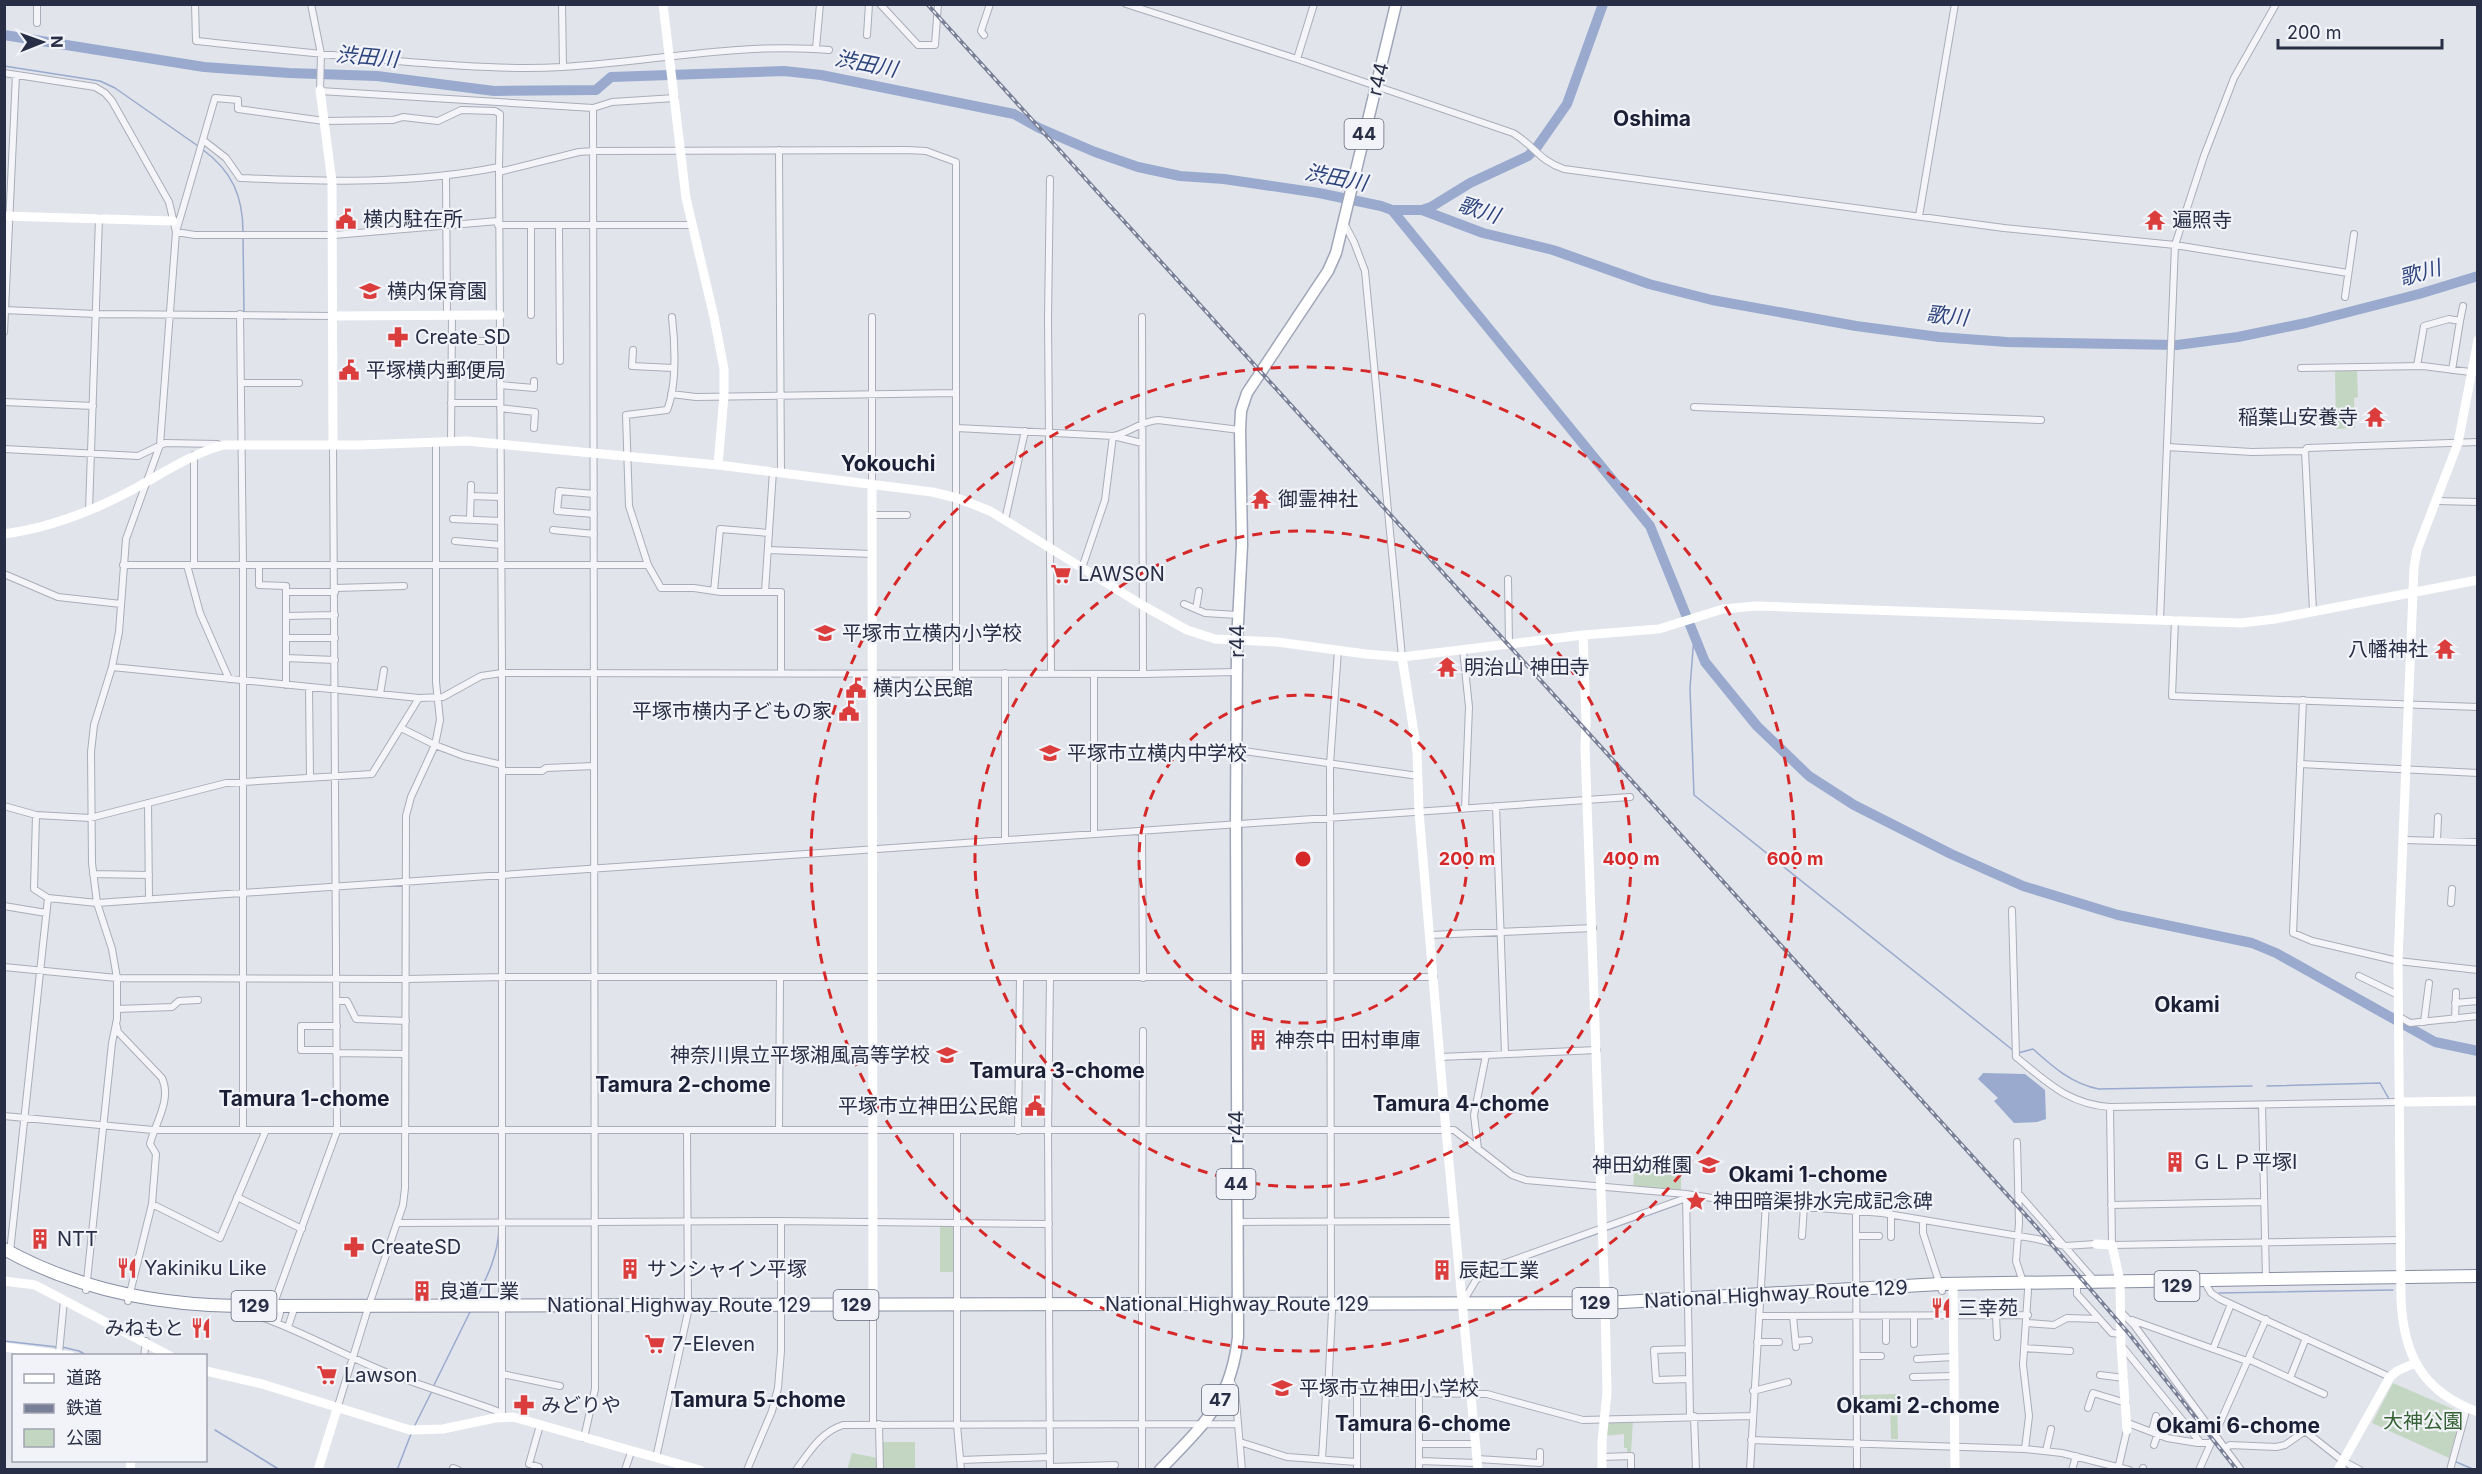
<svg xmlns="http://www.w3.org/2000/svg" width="2482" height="1474" font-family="Inter,'Noto Sans JP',sans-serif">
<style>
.green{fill:#c3d6c2}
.water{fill:#99aace}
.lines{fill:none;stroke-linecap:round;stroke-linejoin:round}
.stream{stroke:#99aace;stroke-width:1.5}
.river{stroke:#99aace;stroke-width:10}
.street-casing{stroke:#aaadb9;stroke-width:8}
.primary-casing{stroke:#9fa5b8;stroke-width:13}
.highway-casing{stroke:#878ea3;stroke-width:14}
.street{stroke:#f5f5f9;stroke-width:6}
.secondary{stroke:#fff;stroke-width:9}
.primary{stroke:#fff;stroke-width:10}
.highway{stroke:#fff;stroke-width:12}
.rail-casing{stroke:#797f96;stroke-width:4}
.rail{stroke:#f1f3f8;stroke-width:1.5;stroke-dasharray:4.5;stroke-linecap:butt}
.ring{fill:none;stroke:#d62828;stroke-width:3;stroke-dasharray:10 8}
.labels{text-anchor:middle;stroke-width:4.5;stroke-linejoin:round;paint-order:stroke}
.shield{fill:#f1f3f8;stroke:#64697b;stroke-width:1.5}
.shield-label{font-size:18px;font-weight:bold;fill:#282e45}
.street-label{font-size:20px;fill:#282e45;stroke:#f1f3f8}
.poi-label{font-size:20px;fill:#282e45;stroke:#f1f3f8;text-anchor:start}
.park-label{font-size:20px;fill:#356234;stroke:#f1f3f8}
.water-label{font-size:21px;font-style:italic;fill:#2e447d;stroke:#f1f3f8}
.neighbourhood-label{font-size:21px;font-weight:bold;fill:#1a1f36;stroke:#f1f3f8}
.centre{fill:#d62828;stroke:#f1f3f8;stroke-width:3}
.ring-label{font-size:18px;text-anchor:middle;font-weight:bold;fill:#d62828;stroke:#f1f3f8;stroke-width:4.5;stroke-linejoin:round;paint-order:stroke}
</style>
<rect width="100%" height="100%" fill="#e1e4eb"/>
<path class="green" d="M2335 370H2357L2358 397 2354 398 2355 428 2336 429Z
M1635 1160 1681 1163V1192L1633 1189Z
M940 1226 955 1227V1272H940Z
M2393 1383 2462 1413 2449 1458 2372 1423Z
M1897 1394 1898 1439H1891L1890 1402 1860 1404 1859 1395Z
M1607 1421H1633L1631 1452H1627V1448H1624V1434L1604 1436Z
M882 1442H915V1469H882Z
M852 1453 878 1458 879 1469 847 1470Z"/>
<path class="water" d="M1983 1073 2025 1074 2045 1090 2046 1119 2037 1122 2014 1123 1994 1101 1998 1098 1978 1079Z"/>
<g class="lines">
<path class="stream" d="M4 66 100 81 115 88 198 146
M202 149C232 171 243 196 243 232
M243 237 244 313
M244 318 286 319
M1694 636 1690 688 1694 795 2014 1051
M499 974V931
M499 984V1127
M2018 1053 2033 1049C2053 1067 2072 1084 2099 1089L2252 1086
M2267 1086 2380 1083 2389 1099
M499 1219V1136
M1607 1230 1679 1204
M1494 1270 1599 1233
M2219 1293 2393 1290
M475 1301C487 1277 498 1256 499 1228
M4 1341 57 1347
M62 1347 79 1351 88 1356
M433 1387 471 1310
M206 1425 207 1426
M414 1427 431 1393
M215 1430 280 1470
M2454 1461 2475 1470
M397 1470 411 1434"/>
<path class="river" d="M4 35 204 67 289 73 377 76 494 91 596 90 611 77 784 71 821 75 1014 114 1039 128 1095 152 1138 167 1180 176 1224 179 1319 193 1381 206 1392 210H1422L1431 207 1470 183 1528 156 1537 147 1567 104 1603 4
M1392 210 1650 526 1705 662 1757 726 1809 776 1854 805 1951 854 2023 886 2118 915 2252 943 2276 953 2435 1042 2478 1051
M1422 210 1483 233 1553 250 1649 284 1712 300 1856 326 1939 337 2007 342 2177 345 2238 337 2306 323 2419 294 2478 276"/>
<g class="street-casing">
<path id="street" d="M195 4 196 41C263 48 329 55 395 61 451 65 506 70 562 67 649 62 742 42 829 50
M311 4 321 54 320 90
M562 4 563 67
M880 4 918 45H935L938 4
M1126 4 1297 59 1513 133C1535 146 1538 160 1564 169L2004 228 2175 245 2348 273
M37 23V4
M867 35 869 4
M984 35 981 31 990 4
M816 48 820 4
M1297 59 1314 4
M4 73 95 87 105 93 112 101 169 202 176 232 160 445 126 539 119 632 112 667 94 725 91 752 92 863 97 903 112 949 117 978V1019L112 1043 86 1290
M320 91 593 108 612 102 675 98
M203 140 226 158 240 178C327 182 414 184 499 167V172L579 152 594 151 907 150 926 151 956 162V673
M779 150 781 472
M499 172 502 673V1417
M446 175 447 315
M1050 179 1048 318 1051 673
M1919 216 1955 4
M498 221 334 235H195L176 232 215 98 238 100V109L324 121 393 120 403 117 438 121 461 110 495 111 500 114 499 167
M1344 223 1354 242 1365 271 1402 657
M498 225H691
M559 225 560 361
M2345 297 2354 234
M4 310 96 314 333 316
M240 314 243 565V1129
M531 315V225
M872 317V484
M1142 317 1143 674
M2460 321 2463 306
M4 332 16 75
M452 341H500
M633 350 632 366 673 368
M2417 366 2424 326 2449 319 2460 321 2452 370
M2301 368 2423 366 2478 373
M242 383H299
M500 385 534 388V381
M671 394 696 397 956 393
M4 402 93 406
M451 403H500
M1694 407 2041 420
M500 408 535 412 534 428
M957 428 1113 436 1142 443
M451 441 452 315
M436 442V682L440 720 435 745 464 756 502 765
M2167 447 2252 452 2305 451
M4 449 138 456 165 443 217 444
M194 455V565
M594 494 559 491 557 511 594 514
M471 496 501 497
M2437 501 2478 502
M89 510 99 218
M872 515H907
M453 519 501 521
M470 519 471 485
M1005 520 1025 431
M553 530 594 534
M455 541 501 545
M768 550 872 554
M123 565H648L661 588H694L721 592H781V673
M187 565 200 613 229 679
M259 565V585L286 586V685
M648 565 629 506 626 415 667 410C677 386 675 343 672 317
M1082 568 1105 500 1113 436C1129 433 1141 421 1158 420L1240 430
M4 574 58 597 121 604
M1508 579 1509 644
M335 588 404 586
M714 591 720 529 769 533
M286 592H335
M765 592 773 471
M1184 604 1205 613 1237 615
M1196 609 1199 591
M2313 611 2305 451 2307 448 2478 442
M286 616 335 615
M2160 620 2175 245 2204 156 2234 78 2276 4
M2175 620 2172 696 2478 707
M286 638H335
M1463 650 1469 707 1465 808
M286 658 335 660
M112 667 419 698
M309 687 310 776
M380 694 384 670
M2303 700 2293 933 2312 941 2398 961 2478 970
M1237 750 1418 776
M2300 764 2478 773
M502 771H542L546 768 594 766
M148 803 149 899
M4 806 36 815 90 818 226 783 372 774 419 698 443 697 481 676 502 673 1143 674 1237 672
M1496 806 1505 1054
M36 815 34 889 48 898 97 903 1630 797
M1142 831 1143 978
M1094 834V674
M1005 840V673
M2404 840 2478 842
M2437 841 2438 817
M93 874 149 875
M2451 903 2452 889
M4 906 46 913
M2012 910 2016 1057C2047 1082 2068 1104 2110 1107L2398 1102
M1430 935 1593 928
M4 967 117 978 406 979 505 977H1434
M2359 976 2398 995
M337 1001H347L356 1019 406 1021
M2455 1003 2478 1001
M117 1009 172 1007 179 1001 198 1000
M2398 1016 2410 1023 2478 1016
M2455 1019 2456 992
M2424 1022 2429 983
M116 1023 118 1032 162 1078C172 1100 155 1123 150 1144L156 1154 152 1204 220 1238 266 1130
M336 1050H301V1026H337
M336 1053 405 1054
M1440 1057 1597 1050
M2262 1105 2266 1279
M2110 1107 2112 1245 2401 1240
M4 1116 153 1130H1454L1512 1175 1526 1180 1686 1194 1732 1201 1882 1213 2037 1239 2065 1246 2096 1244
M779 1130 780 978
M957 1130V1425L961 1470
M1018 1131 1020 978
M2017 1142 2019 1223 2016 1261 2023 1282
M1478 1149 1474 1115 1486 1055
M2018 1193 2094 1280
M1686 1195 1690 1416
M237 1197 302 1229
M2111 1205 2264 1202
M1856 1210 1857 1470
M1923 1220V1233L1942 1291
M1237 1222 1454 1221
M397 1223 781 1221 1049 1224
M1802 1236 1804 1206
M1856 1236H1879
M1891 1237V1214
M10 1252 48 898
M2207 1286 2211 1293 2220 1299 2390 1377
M2077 1288V1294L2112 1333 2121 1334
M1464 1300 1476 1280 1494 1267 1686 1198
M128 1301 152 1204
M1331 1304 1330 764 1338 650
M1142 1305 1143 1031
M273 1306 337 1131 333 445
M1332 1311 1328 1392 1487 1394 1583 1420 1752 1416
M873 1312V1424
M1142 1312V1470
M2121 1312 2134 1325 2241 1470
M261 1313V1317C303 1332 342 1354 383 1371 421 1386 459 1397 497 1411L501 1416
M1996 1315 1997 1337
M1759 1316 2028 1315
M1793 1316 1796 1347
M1886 1316V1341
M1914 1316V1344
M2132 1320 2247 1361
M277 1323 280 1313
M2027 1323 2054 1325 2067 1318 2099 1319
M288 1327 293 1312
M1796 1341 1809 1340
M1757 1342H1779
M2121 1345 2200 1442
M2024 1348 2070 1351
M1689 1349 1654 1350 1656 1380 1689 1379
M2213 1349 2231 1304
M59 1353 64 1300
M144 1356 146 1341
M1858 1356H1881
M1917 1359 1954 1357
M2248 1359 2324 1394
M502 1374 560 1386
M2100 1375 2124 1378
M1913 1377 1954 1376
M2290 1378 2306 1338
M1230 1380 1235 1389 1242 1470
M1753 1391 1788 1382
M2088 1408 2093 1393 2126 1403
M337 1409 369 1305 403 1205 405 1188 406 816 411 797 435 745 401 728
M1694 1416 1696 1470
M2128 1423 2167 1438 2198 1443H2211
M879 1424 880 1470
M2152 1431 2156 1416
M584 1438 595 1389 593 108
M1751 1440 2025 1449 2062 1453 2129 1470
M1240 1442 1287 1457 1357 1462
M1419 1444H1476
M2154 1445 2158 1433
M2226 1448 2230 1445 2276 1447 2285 1445 2305 1431 2343 1461 2360 1470
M2025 1449 2029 1416 2023 1365 2028 1290
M2046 1451 2051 1429
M1602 1457 1631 1456V1470
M656 1458 688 1312 687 1131
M1322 1459 1326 1394 1328 1392
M1477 1459 1540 1463V1452
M960 1460 1050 1457
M1419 1461 1477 1463
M1051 1467 1115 1465
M453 1468 458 1470
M2118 1469 2127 1430
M539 1470V1467L529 1464 540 1425
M625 1470 631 1452
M747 1470 772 1411 778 1388 781 1351V1221
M796 1470C810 1451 821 1432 843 1425L1238 1424
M1050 1470 1048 1131 1050 977
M1357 1470V1392
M1419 1470V1394
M1750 1470 1766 1203
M2072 1470 2076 1456
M2143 1470V1468
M2199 1470 2266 1319
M2450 1470 2467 1408"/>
</g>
<g class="primary-casing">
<path id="primary" d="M1160 1470C1203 1425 1231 1402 1238 1337L1236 824 1237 642 1242 545 1240 430 1241 411 1247 393 1328 271 1336 253 1396 4"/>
</g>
<g class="highway-casing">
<path id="highway" d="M4 1249C76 1289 157 1305 238 1306L1605 1303 1940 1284 2478 1276"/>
</g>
<use href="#street" class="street"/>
<path class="secondary" d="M663 4 686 198 714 317 724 369V395L718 465
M320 90 332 182 333 445
M4 216 173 221
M333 316 500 315
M2478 340 2458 443 2417 550 2414 567 2398 961 2401 1298C2403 1354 2422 1392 2478 1412
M872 484 873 1312
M4 534C49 528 93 511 132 490 162 474 190 454 224 445H359L467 441 718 465 932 492 957 498 990 511 1142 605 1187 630 1215 639 1277 642 1366 654 1402 657 1583 635 1659 629 1723 609 1756 606 2241 623 2275 619 2478 580
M1583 635 1586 721 1585 747 1605 1303 1607 1393 1602 1441V1470
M1402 657 1417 752 1419 812 1446 1131 1478 1470
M2398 1102 2478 1101
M2096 1244 2112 1245 2120 1281 2121 1345 2127 1430
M4 1281 35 1285 170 1356
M1953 1284 1955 1470
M4 1347 71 1356
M206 1371 262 1384 410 1430 443 1429 495 1418 513 1417 700 1470
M130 1470 131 1460
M318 1470 337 1409
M2338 1470 2390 1377 2397 1371 2415 1363"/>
<use href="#primary" class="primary"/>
<use href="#highway" class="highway"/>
<g class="rail-casing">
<path id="rail" d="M927 4 2041 1232 2130 1335 2237 1470"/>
</g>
<use href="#rail" class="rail"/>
</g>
<g class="ring">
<circle cx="1303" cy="859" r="164"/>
<circle cx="1303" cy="859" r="328"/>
<circle cx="1303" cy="859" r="492"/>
</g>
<defs>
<g id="civic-bare" transform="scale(1.62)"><path d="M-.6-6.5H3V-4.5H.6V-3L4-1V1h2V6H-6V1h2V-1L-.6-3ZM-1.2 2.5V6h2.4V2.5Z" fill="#db3d3c" stroke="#f1f3f8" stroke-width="2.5" paint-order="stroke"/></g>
<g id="temple-bare" transform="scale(1.62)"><path d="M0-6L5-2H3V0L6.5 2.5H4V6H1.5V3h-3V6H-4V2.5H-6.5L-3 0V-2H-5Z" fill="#db3d3c" stroke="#f1f3f8" stroke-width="2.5" paint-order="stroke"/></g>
<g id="school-bare" transform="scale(1.62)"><path d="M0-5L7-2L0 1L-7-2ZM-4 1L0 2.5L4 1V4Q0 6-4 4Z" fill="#db3d3c" stroke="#f1f3f8" stroke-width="2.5" paint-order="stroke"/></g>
<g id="pharmacy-bare" transform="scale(1.62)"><path d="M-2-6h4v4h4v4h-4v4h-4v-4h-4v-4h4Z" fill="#db3d3c" stroke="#f1f3f8" stroke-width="2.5" paint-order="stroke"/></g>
<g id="supermarket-bare" transform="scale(1.62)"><path d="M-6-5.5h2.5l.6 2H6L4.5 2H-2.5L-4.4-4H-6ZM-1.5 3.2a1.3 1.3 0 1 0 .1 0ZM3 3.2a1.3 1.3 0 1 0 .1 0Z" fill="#db3d3c" stroke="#f1f3f8" stroke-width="2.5" paint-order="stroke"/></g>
<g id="building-bare" transform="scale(1.62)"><path d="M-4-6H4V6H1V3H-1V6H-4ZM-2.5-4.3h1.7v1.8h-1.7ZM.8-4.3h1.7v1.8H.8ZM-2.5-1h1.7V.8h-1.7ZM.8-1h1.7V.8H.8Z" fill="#db3d3c" stroke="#f1f3f8" stroke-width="2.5" paint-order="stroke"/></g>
<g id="sight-bare" transform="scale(1.62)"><path d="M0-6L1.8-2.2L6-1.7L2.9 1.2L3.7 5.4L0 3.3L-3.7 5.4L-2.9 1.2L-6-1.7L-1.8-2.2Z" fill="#db3d3c" stroke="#f1f3f8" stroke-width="2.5" paint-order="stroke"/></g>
<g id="restaurant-bare" transform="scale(1.62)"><path d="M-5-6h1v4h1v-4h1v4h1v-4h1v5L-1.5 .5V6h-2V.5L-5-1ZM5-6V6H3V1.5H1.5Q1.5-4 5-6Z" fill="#db3d3c" stroke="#f1f3f8" stroke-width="2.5" paint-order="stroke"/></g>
</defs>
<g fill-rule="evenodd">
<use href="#civic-bare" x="346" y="219"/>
<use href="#temple-bare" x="2155" y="220"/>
<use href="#school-bare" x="370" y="291"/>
<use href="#pharmacy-bare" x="398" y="337"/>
<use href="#civic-bare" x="349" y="370"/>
<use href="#temple-bare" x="2375" y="417"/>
<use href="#temple-bare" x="1261" y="499"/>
<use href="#supermarket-bare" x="1061" y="574"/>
<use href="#school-bare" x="825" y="633"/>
<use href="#temple-bare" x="2445" y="649"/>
<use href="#temple-bare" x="1447" y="667"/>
<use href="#civic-bare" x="856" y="688"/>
<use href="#civic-bare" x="849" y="711"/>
<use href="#school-bare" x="1050" y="753"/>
<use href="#building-bare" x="1258" y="1040"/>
<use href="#school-bare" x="947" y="1055"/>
<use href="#civic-bare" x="1035" y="1106"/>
<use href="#building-bare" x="2175" y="1162"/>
<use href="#school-bare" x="1709" y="1165"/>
<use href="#sight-bare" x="1696" y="1201"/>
<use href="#building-bare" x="40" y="1239"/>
<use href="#pharmacy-bare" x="354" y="1247"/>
<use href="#restaurant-bare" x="127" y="1268"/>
<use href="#building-bare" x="630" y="1269"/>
<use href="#building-bare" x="1442" y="1270"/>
<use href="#building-bare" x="422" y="1291"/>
<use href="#restaurant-bare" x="1941" y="1308"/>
<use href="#restaurant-bare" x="201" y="1328"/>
<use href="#supermarket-bare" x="655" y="1344"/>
<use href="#supermarket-bare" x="327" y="1375"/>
<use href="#school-bare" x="1282" y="1388"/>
<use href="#pharmacy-bare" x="524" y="1405"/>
</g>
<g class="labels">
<g class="shield">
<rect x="1344.5" y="119" width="39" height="30" rx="4.5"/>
<rect x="1216.5" y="1169" width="39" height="30" rx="4.5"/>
<rect x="2154.5" y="1271" width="45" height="30" rx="4.5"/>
<rect x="1572.5" y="1288" width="45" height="30" rx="4.5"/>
<rect x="833.5" y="1290" width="45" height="30" rx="4.5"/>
<rect x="231.5" y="1291" width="45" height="30" rx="4.5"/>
<rect x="1202" y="1385" width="36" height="30" rx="4.5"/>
</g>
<g class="shield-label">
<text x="1364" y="140">44</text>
<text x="1236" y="1190">44</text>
<text x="2177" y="1292">129</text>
<text x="1595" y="1309">129</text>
<text x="856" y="1311">129</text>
<text x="254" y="1312">129</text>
<text x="1220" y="1406">47</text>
</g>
<g class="street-label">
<text transform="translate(1378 79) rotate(-76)" y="7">r44</text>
<text transform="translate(1237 641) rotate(-90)" y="7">r44</text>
<text transform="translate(1236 1127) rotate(-90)" y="7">r44</text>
<text transform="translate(1776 1294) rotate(-3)" y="7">National Highway Route 129</text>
<text x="1237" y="1311">National Highway Route 129</text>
<text x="679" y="1312">National Highway Route 129</text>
</g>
<g class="poi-label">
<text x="363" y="226">横内駐在所</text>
<text x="2172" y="227">遍照寺</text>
<text x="387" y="298">横内保育園</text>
<text x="415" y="344">Create SD</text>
<text x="366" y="377">平塚横内郵便局</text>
<text x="2358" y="424" text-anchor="end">稲葉山安養寺</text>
<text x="1278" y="506">御霊神社</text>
<text x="1078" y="581">LAWSON</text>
<text x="842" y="640">平塚市立横内小学校</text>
<text x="2428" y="656" text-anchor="end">八幡神社</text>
<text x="1464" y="674">明治山 神田寺</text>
<text x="873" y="695">横内公民館</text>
<text x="832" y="718" text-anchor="end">平塚市横内子どもの家</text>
<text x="1067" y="760">平塚市立横内中学校</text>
<text x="1275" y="1047">神奈中 田村車庫</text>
<text x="930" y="1062" text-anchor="end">神奈川県立平塚湘風高等学校</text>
<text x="1018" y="1113" text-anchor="end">平塚市立神田公民館</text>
<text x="2192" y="1169">ＧＬＰ平塚Ⅰ</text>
<text x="1692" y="1172" text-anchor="end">神田幼稚園</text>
<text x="1713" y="1208">神田暗渠排水完成記念碑</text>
<text x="57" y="1246">NTT</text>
<text x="371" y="1254">CreateSD</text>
<text x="144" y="1275">Yakiniku Like</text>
<text x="647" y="1276">サンシャイン平塚</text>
<text x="1459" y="1277">辰起工業</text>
<text x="439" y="1298">良道工業</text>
<text x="1958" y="1315">三幸苑</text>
<text x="184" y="1335" text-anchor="end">みねもと</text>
<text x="672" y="1351">7-Eleven</text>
<text x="344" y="1382">Lawson</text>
<text x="1299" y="1395">平塚市立神田小学校</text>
<text x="541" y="1412">みどりや</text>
</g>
<g class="park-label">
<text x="2423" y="1428">大神公園</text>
</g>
<g class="water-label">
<text transform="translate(367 57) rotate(5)" y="7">渋田川</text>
<text transform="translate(866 64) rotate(11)" y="7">渋田川</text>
<text transform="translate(1336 178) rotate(11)" y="7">渋田川</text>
<text transform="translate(1479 210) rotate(18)" y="7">歌川</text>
<text transform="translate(2420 273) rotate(-16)" y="7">歌川</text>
<text transform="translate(1947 316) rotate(6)" y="7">歌川</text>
</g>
<g class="neighbourhood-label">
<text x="1652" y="126">Oshima</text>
<text x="888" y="471">Yokouchi</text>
<text x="2187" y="1012">Okami</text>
<text x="1057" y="1078">Tamura 3-chome</text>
<text x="683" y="1092">Tamura 2-chome</text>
<text x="304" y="1106">Tamura 1-chome</text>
<text x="1461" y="1111">Tamura 4-chome</text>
<text x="1808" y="1182">Okami 1-chome</text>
<text x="758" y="1407">Tamura 5-chome</text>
<text x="1918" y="1413">Okami 2-chome</text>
<text x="1423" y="1431">Tamura 6-chome</text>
<text x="2238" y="1433">Okami 6-chome</text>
</g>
</g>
<circle cx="1303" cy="859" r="9" class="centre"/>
<g class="ring-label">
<text x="1467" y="865">200 m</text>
<text x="1631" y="865">400 m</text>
<text x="1795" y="865">600 m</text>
</g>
<rect width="2482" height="1474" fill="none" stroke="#282e45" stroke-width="12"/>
<rect x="12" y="1354" width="195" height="108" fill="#f1f3f8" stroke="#a1a4b0" stroke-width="1.5"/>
<rect x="24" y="1374" width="30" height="9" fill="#ffffff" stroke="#a1a4b0" stroke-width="1.5"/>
<text x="66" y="1384" font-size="18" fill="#282e45">道路</text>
<rect x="24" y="1404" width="30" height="9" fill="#797f96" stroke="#a1a4b0" stroke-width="1.5"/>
<text x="66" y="1414" font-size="18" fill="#282e45">鉄道</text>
<rect x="24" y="1429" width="30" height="18" fill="#c3d6c2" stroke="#a1a4b0" stroke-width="1.5"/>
<text x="66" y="1444" font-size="18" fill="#282e45">公園</text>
<g transform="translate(42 42) rotate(89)" stroke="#f1f3f8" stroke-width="4.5" paint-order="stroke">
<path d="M0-4.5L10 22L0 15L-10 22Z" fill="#282e45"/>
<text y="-9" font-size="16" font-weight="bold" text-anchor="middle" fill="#282e45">N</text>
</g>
<path d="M2278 39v9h164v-9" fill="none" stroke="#282e45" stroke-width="3"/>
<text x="2287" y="39" font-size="18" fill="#282e45" stroke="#f1f3f8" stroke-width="4.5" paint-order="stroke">200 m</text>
</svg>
